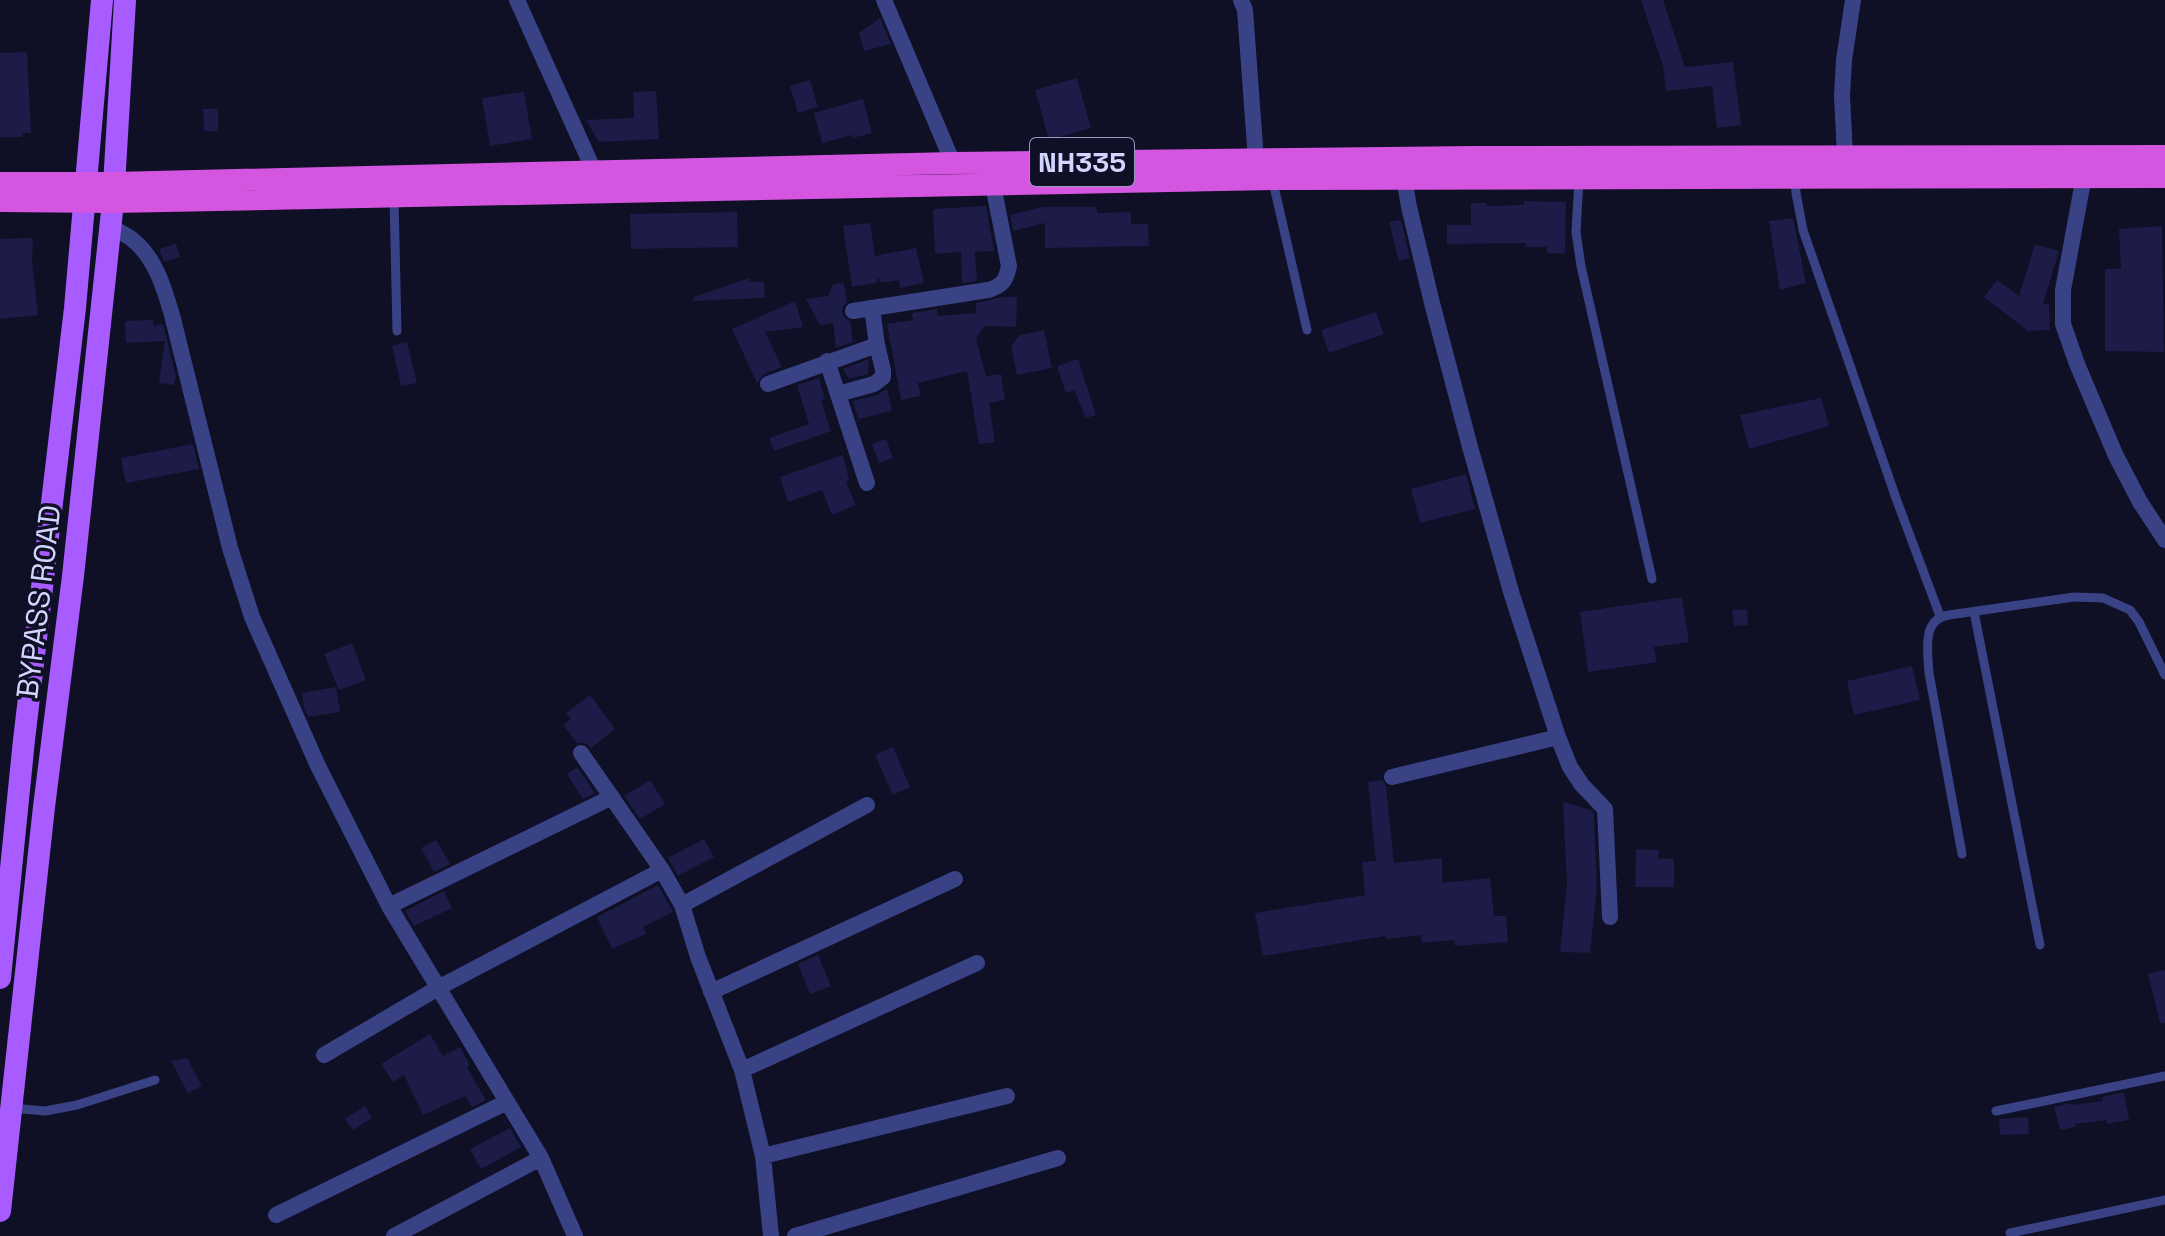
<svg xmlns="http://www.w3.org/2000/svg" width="2165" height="1236" font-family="'Space Grotesk',sans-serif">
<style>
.building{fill:#1d1b47}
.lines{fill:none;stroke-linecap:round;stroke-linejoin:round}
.service{stroke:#394285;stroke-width:9}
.minor{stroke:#394285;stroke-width:16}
.primary{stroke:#a85bff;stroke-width:22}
.trunk{stroke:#d455df;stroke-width:22}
.labels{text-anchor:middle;stroke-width:7;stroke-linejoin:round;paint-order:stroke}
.shield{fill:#0f0f26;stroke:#999abe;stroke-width:2}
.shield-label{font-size:28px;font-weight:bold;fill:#d4d5ff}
.street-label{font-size:30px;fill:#d4d5ff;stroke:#0f0f26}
</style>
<rect width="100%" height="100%" fill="#0f0f26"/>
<path class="building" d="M1641 0H1663L1685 67 1733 62 1741 125 1717 128 1712 86 1666 91 1663 66Z
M880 18 891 44 864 51 859 33Z
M27 52 31 133H22V137H0V53Z
M1077 78 1091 128 1049 140 1035 90Z
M810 80 818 107 798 113 790 86Z
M656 91 659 139 599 142 586 120 634 118 633 92Z
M524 92 532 139 490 146 482 98Z
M863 99 872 133 853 138 852 135 822 143 814 113Z
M203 109H218V131H204Z
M1524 201 1566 202 1565 254 1547 253V247H1526V243L1447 244V225H1471V203H1486V206L1524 205Z
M986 206 994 251 975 252 977 281 962 283 961 252 935 254 933 209Z
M1043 207H1096L1098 213 1131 212V224H1148L1149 246 1045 248V223L1013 231 1010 215Z
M737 212 738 247 631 249 630 214Z
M1793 218 1806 283 1780 290 1769 221Z
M1401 220 1410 258 1399 261 1389 222Z
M870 223 875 256 916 248 924 283 900 288 899 280 880 283 879 277H877V283L852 287 843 226Z
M2162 226 2164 352 2105 351V269H2121L2119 229Z
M33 238 32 262 38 315 0 319V239Z
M176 244 180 257 164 262 159 249Z
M2035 244 2059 251 2043 304H2049L2050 330 2028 331 1984 297 1997 280 2019 296Z
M749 278V282H764L765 298 694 301V297Z
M844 283 847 302 843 306 842 312 845 318 850 321 853 342 836 348 833 323 820 325 806 299 828 296 833 284Z
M1002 297H1017L1016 327 985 326 976 338 986 376 1001 374 1005 400 989 403 995 442 979 444 967 371 918 383 921 396 901 400 887 324 913 320 912 313 937 309 938 316 976 313V303Z
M795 301 803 327 765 332 782 367 764 374 757 383 732 329Z
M1376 312 1384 334 1329 353 1321 330Z
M153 320 154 326 163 324 176 376 174 385 159 383 165 341 126 343 125 321Z
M1044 330 1052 368 1017 375 1011 346 1020 335Z
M407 342 417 383 401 386 392 346Z
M869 359 868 374 849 379 843 369Z
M1078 359 1096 415 1086 418 1074 390 1066 393 1057 366Z
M819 378 825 399 821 401 831 431 774 451 769 438 809 424 797 385Z
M887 389 892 411 858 419 853 401 877 395Z
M1821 398 1829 426 1749 449 1740 415Z
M886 439 893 458 879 463 872 444Z
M193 444 199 469 126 483 121 458Z
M843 455 849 480 846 482 856 505 832 515 822 490 788 502 780 477Z
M1466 474 1475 509 1420 523 1411 489Z
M1682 597 1689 642 1654 647 1657 662 1588 672 1580 612Z
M1747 609 1748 625 1734 626 1732 610Z
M352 643 366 680 339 690 324 654Z
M1912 666 1920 700 1854 715 1847 681Z
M336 687 340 712 308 717 304 708 302 693Z
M590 695 615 729 591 748 585 743H577L563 725 571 719 566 713Z
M893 747 910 787 893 795 875 755Z
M577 767 595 793 583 799 567 774Z
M650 780 665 804 640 819 624 796Z
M1382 780 1386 786 1394 863 1442 858V883L1490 878 1494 916H1506L1508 942 1455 946 1454 940 1422 943 1421 935 1386 939 1385 936 1263 956 1255 913 1365 895 1362 862 1376 861 1368 782Z
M1563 802 1591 810 1594 814 1597 888 1590 953 1560 952 1567 885Z
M704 839 714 857 678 876 668 858Z
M436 840 450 864 434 872 421 848Z
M1636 849 1659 850 1658 858 1674 859V887H1635Z
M658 885 673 912 643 927 646 934 612 949 597 917Z
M444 891 452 908 414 926 405 911Z
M818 955 831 986 810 994 798 964Z
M2165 970V1023H2160L2148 974Z
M430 1034 443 1056 460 1047 470 1066 467 1068 486 1100 472 1107 465 1096 423 1115 404 1075 393 1082 381 1064Z
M187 1058 202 1086 188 1093 171 1061Z
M2124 1092 2129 1120 2107 1124 2106 1120 2075 1124 2076 1127 2060 1130 2054 1107 2070 1103 2071 1105 2103 1101 2102 1097Z
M365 1106 372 1118 353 1130 345 1119Z
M2028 1117 2029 1134 2000 1135 1999 1119Z
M510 1128 521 1147 481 1169 470 1149Z"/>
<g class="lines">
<path class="service" d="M1795 177 1796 193 1803 230 1897 501 1940 616
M1579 179 1576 232 1581 266 1652 579
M1273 182 1307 330
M394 198 397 331
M1974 612 2040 945
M1962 854 1929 673C1928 652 1921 619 1949 615L2074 597 2103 598 2130 610 2139 622 2165 675
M12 1108 45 1111 77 1105 155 1080
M1996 1111 2165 1076
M2010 1233 2165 1200"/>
<path class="minor" d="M517 0 595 173
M884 0 953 163
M1241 0 1245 10 1256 160
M1845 156 1842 96 1844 60 1853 0
M2084 176 2063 290V324L2077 364 2116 456 2140 502 2165 540
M1404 178 1409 207 1432 303 1470 447 1512 595 1558 737 1570 767 1582 785 1605 809 1610 917
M110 226C117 231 126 234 133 240 156 259 164 288 172 315L230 548 252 617 318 766 389 906 541 1158 575 1236
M853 311 988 290C1002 286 1006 281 1009 266L993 185
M827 361 867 483
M768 384 877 345
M838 394 874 384 883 377V370L877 345 872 308
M581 753 662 870 682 905 698 957 742 1070 763 1156 771 1236
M1392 777 1558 737
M682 905 867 805
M389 906 612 797
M711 992 955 879
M324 1055 438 988 662 870
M742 1070 977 963
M763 1156 1007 1096
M276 1215 507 1102
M394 1236 541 1158
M795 1236 1058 1158"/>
<path class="primary" d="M0 978 24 740 75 308 102 0
M0 1211 44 807 73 576 113 202 125 0"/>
<path class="trunk" d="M0 183H114L953 163 1476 157 2165 156
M0 201 113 202 1272 179 2165 177"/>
</g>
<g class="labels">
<rect class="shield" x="1030" y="138" width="104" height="48" rx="6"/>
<g class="shield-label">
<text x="1082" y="172">NH335</text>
</g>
<g class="street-label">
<text transform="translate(39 602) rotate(-83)" y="10">BYPASS ROAD</text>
</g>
</g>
</svg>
